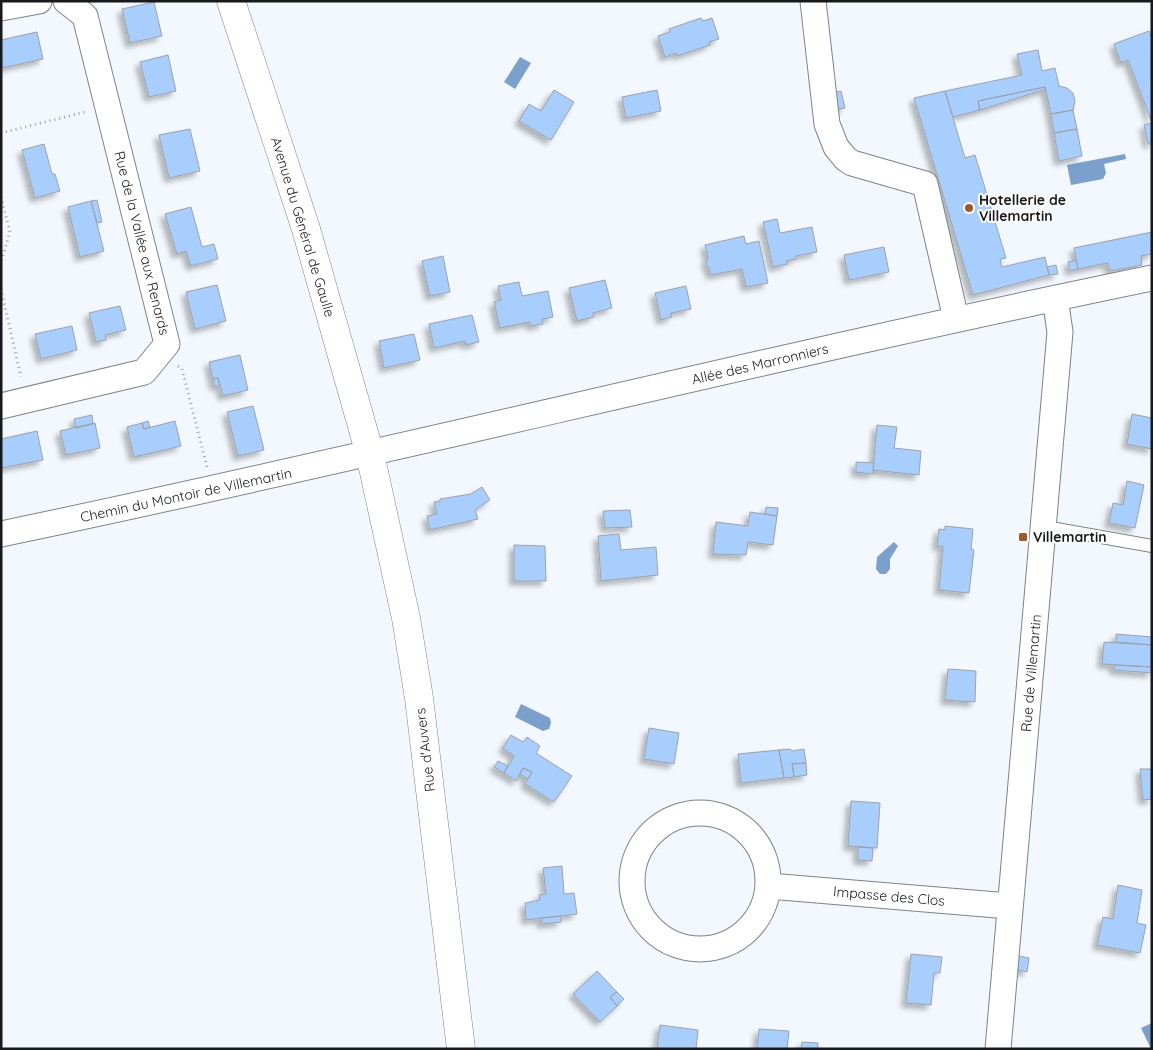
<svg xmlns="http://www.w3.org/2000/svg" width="1153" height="1050" font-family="Quicksand,sans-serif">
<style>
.water{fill:#7ba0cc}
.building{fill:#a7cefc;stroke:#9da2a8;filter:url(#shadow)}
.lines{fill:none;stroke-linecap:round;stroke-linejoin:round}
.lane-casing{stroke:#7e8388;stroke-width:14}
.street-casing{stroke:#7e8388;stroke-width:27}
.secondary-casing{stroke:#7e8388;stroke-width:29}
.path{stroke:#9fa3a8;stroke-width:3;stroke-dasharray:1 4;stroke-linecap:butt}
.lane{stroke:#fff;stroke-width:12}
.street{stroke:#fff;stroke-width:25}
.secondary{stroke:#fff;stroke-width:28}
.poi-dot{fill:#9d592b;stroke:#fff;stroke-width:2}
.labels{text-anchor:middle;stroke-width:4;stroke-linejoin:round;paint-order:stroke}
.poi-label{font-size:14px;font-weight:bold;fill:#17191b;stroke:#fff;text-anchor:start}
.street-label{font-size:14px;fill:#17191b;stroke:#fff}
</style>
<defs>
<filter id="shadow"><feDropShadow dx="-4.5" dy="4.5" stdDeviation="2.5" flood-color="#0004"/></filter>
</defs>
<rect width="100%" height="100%" fill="#f2f8fe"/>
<path class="water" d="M520 57 531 63 515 89 504 82Z
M1125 154 1126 159 1104 164 1106 173 1103 179 1071 185 1067 165Z
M894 542 898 546 890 559V569L886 574H880L876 569 877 557Z
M521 704 550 718 551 723 549 729 543 731 515 717Z
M1152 1023V1049H1151L1141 1028Z"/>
<path class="building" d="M154 2 162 36 130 43 122 9Z
M701 18 703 21 712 18 719 39 709 42 710 45 677 56 676 53 665 57 658 36 670 32 669 29Z
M1149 31 1152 38V144H1148L1144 125 1152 123 1128 60 1121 63 1114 44Z
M37 32 43 59 2 68 1 40Z
M1038 50 1042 71 1055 68 1059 86 1067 88 1073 93 1075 101 1073 110 1051 114 1045 87 978 101 980 110 953 117 945 91 1022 75 1017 54Z
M168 55 176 91 149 97 140 62Z
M1045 87 1046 89 980 110 978 101Z
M554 90 574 102 551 140 519 121 529 104 541 111Z
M657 90 661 111 626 118 622 97Z
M841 91 845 108 836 110 832 93Z
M945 91 965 158 975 155 1006 258 1000 259 1002 267 1045 257 1049 275 973 295 914 98Z
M1073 110 1077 129 1054 133 1051 114Z
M190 129 200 171 169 178 159 135Z
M1077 129 1082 156 1059 161 1054 133Z
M44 144 52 174H55L60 191 35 198 22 150Z
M97 200 102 222 97 223 91 201Z
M91 201 104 251 80 257 68 207Z
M191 207 202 247 214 244 218 259 191 266 186 251 177 254 165 214Z
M777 219 780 233 812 227 817 252 796 256V259L786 261 787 264 773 267 763 222Z
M1152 232V254L1141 256 1142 265 1110 271 1108 263 1078 269 1074 248Z
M744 236 746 244 759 241 768 283 746 287 742 269 711 275 709 268 706 264 708 257 705 245Z
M884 247 889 272 849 280 844 255Z
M443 256 450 292 430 296 422 261Z
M1076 260 1078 269 1070 271 1068 262Z
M1056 265 1058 274 1049 275 1047 267Z
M605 280 612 308 593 313 594 317 577 321 569 288Z
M519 282 522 296 548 291 553 317 542 319 543 324 531 326 530 322 500 328 494 302 501 300 498 286Z
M217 285 226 321 195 329 186 292Z
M686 286 691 309 671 313 672 317 661 320 655 293Z
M120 306 126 330 105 335 106 340 96 342 89 313Z
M472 315 479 342 466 345 465 341 434 348 429 324Z
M72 326 77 350 41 359 35 334Z
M414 334 420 360 384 368 379 341Z
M240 355 248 390 223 396 218 378 213 379 209 362Z
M218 378 220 385 215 387 213 379Z
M253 406 264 450 238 456 227 412Z
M1132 414 1152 418V449L1127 444Z
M92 415 93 424 76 428 74 419Z
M148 421 150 427 144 429 142 423Z
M175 421 181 446 134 457 127 427 142 423 144 429Z
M95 423 100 448 66 455 60 431Z
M877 425 897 427 894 448 921 451 919 475 873 470Z
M37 431 43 460 1 468V439Z
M856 462 874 463 873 474 856 472Z
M1127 481 1144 485 1135 528 1109 523 1113 503 1123 505Z
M482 487 490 500 475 510 478 519 430 530 427 516 437 514 434 502 440 501V499L471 494Z
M766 507 778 508 777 516 765 514Z
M630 510 632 527 605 528 603 511Z
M750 512 777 516 773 545 748 542 746 555 713 554 716 522 748 526Z
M945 526 973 529 971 549 974 550 969 593 939 590 943 546H937L939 529 945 530Z
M619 534 621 550 656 547 658 575 601 581 598 536Z
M514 545 545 546 546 581H514Z
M1116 634 1152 637V645L1116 642Z
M1104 642 1152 645V667L1102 664Z
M1114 665 1152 667V673L1114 670Z
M948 669 976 671 975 702 945 700Z
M649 728 679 733 674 764 644 759Z
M511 735 523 742 527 737 540 746 536 753 572 776 554 802 525 784 532 772 523 768 516 781 504 773 514 756 503 748Z
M790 749 792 751 804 749 806 763 792 764 794 777 784 778 779 750Z
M779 750 784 778 741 783 738 754Z
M498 761 508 766 504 773 494 767Z
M806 763 807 775 794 777 792 764Z
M523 768 532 772 528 779 520 774Z
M1140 769H1152V799L1143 800Z
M851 801 880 803 877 848 848 846Z
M858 847 873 848 872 861 858 860Z
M562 866 564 894 574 893 577 914 526 920 525 903 540 900 539 895 546 894 543 868Z
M1118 885 1142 890 1137 923 1146 925 1140 953 1097 945 1103 917 1113 919Z
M561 916V922L542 924 541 918Z
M911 954 942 957 940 973H934L931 1005 906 1003Z
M1015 955 1029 958 1027 972 1014 969Z
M597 971 617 992 610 997 617 1006 600 1022 573 994Z
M617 992 624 999 617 1006 610 997Z
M660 1025 698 1030 696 1049H657Z
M759 1029 789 1031 787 1049H757Z
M802 1042 818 1043V1049H801Z"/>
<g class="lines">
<g class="lane-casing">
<path id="lane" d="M1045 527 1152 546"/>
</g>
<g class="street-casing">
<path id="street" d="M813 1 827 124 836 147 846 159 852 163 925 184 956 319
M1 8 39 1
M1 406 144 372 167 344 85 16 66 1
M1 534C386 454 767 357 1152 278
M632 881a68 68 0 1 1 136 0a68 68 0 1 1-136 0Z
M769 886 1009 906
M998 1049 1060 332 1055 298"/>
</g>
<g class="secondary-casing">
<path id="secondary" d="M231 1 306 229 370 454 406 618 419 698 461 1049"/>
</g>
<path class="path" d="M1 133 85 112
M1 197 10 232 1 262
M1 289 21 377
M178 366 182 369 207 467"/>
<use href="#lane" class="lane"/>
<use href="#street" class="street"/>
<use href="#secondary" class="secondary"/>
</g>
<g class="poi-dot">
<circle cx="969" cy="208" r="5"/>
<rect x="1018" y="532" width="10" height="10" rx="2.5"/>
</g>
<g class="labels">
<g class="poi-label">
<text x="979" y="205">Hotellerie de<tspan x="979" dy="16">Villemartin</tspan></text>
<text x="1033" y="542">Villemartin</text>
</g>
<g class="street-label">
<text transform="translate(303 227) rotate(73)" y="5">Avenue du Général de Gaulle</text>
<text transform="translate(142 243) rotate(76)" y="5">Rue de la Vallée aux Renards</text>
<text transform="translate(760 364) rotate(-13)" y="5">Allée des Marronniers</text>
<text transform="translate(186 495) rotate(-12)" y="5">Chemin du Montoir de Villemartin</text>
<text transform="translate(1031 673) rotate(-85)" y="5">Rue de Villemartin</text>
<text transform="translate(425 750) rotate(-97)" y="5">Rue d'Auvers</text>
<text transform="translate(889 896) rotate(5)" y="5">Impasse des Clos</text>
</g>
</g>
<rect width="1153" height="1050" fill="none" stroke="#17191b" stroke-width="5"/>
</svg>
